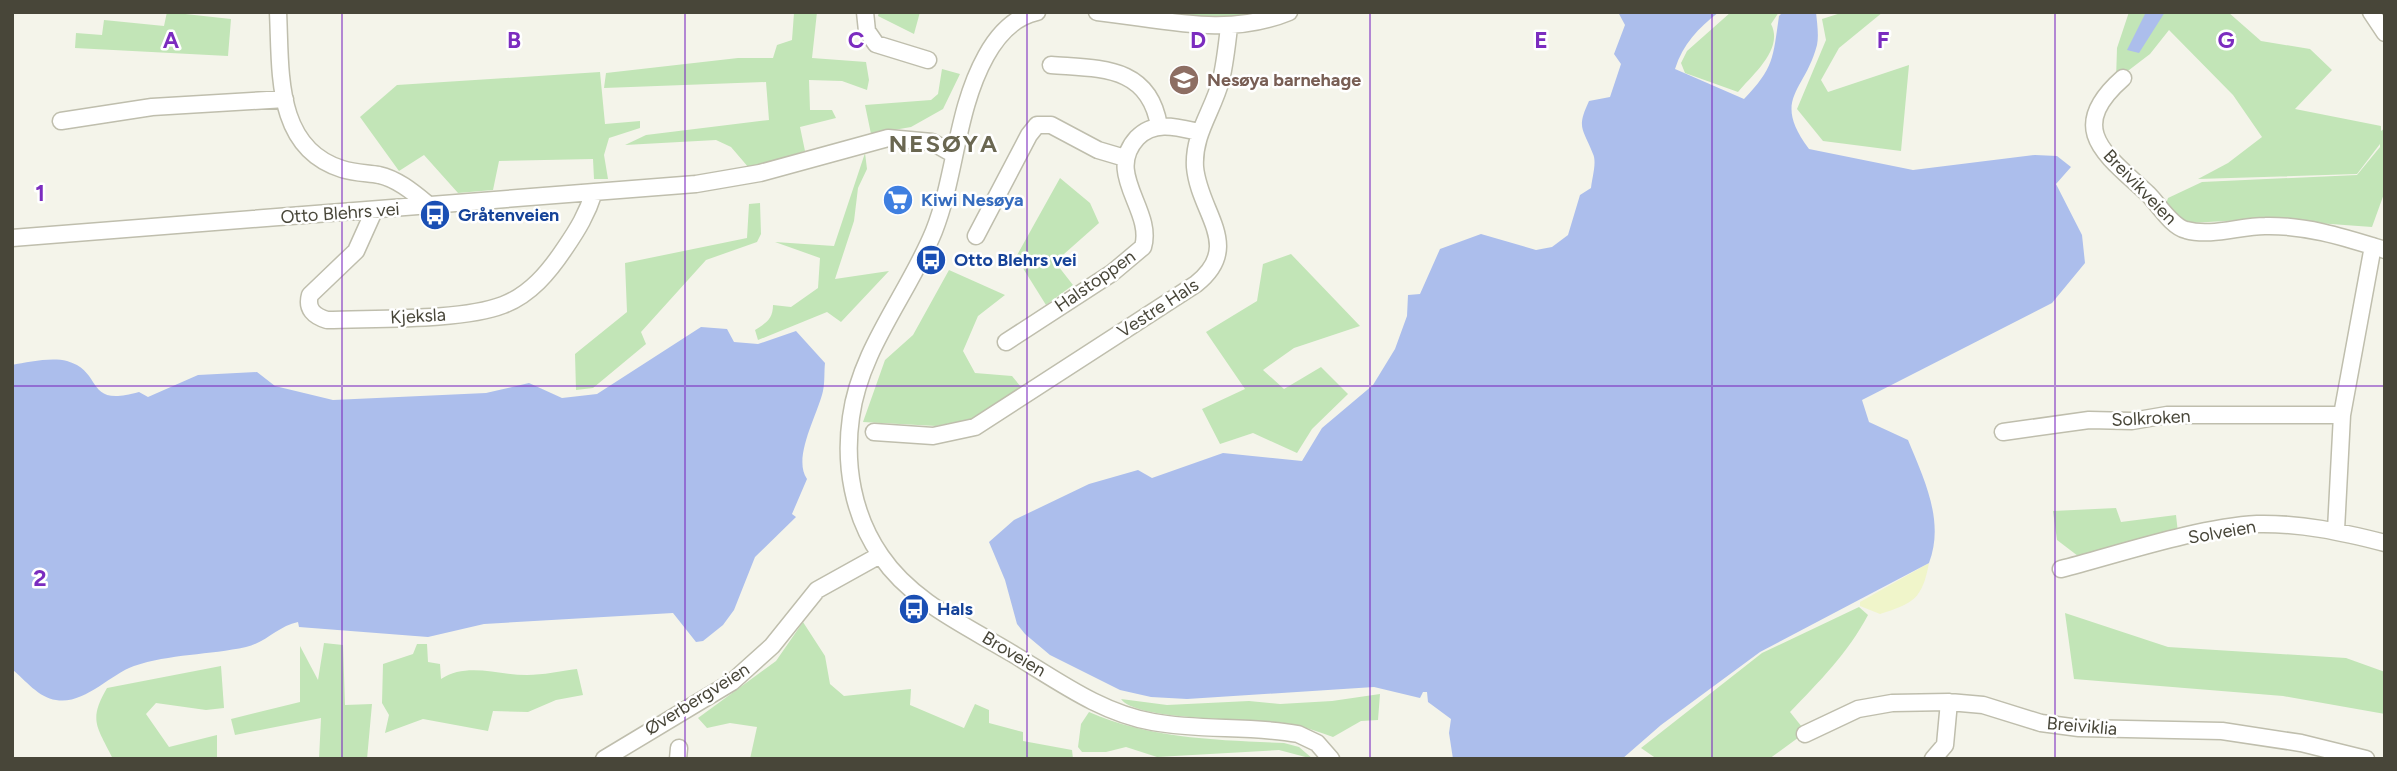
<svg xmlns="http://www.w3.org/2000/svg" width="2397" height="771" font-family="Figtree,sans-serif">
<style>
.green{fill:#c2e5b7}
.sand{fill:#f0f5ca}
.water{fill:#acbeec}
.lines{fill:none;stroke-linecap:round;stroke-linejoin:round}
.minor-casing{stroke:#bfbead;stroke-width:19}
.minor{stroke:#fff;stroke-width:16}
.grid{fill:none;stroke:#7b2cbf;stroke-width:2;stroke-opacity:0.55}
.labels{text-anchor:middle;stroke-width:5;stroke-linejoin:round;paint-order:stroke}
.education-label{font-size:18px;font-weight:bold;fill:#785e54;stroke:#fff;text-anchor:start}
.street-label{font-size:18px;fill:#484639;stroke:#fff}
.shop-label{font-size:18px;font-weight:bold;fill:#366cbe;stroke:#fff;text-anchor:start}
.transit-label{font-size:18px;font-weight:bold;fill:#164399;stroke:#fff;text-anchor:start}
.district-label{font-size:24px;font-weight:bold;letter-spacing:2px;fill:#6a6751;stroke:#fff}
.grid-label{font-size:23px;text-anchor:middle;font-weight:bold;fill:#7b2cbf;stroke:#fff;stroke-width:5;stroke-linejoin:round;paint-order:stroke}
</style>
<rect width="100%" height="100%" fill="#f4f4ea"/>
<path class="green" d="M167 12 231 19 228 56 75 48 76 33 102 35 104 20 164 26Z
M806 12H817L812 58 866 62 869 80 867 90 842 81 809 80 810 110H832L836 118 800 127 805 151 749 168 731 147 716 140 625 145 646 135 769 120 766 82 604 88 606 73 738 58H773L777 45 792 40 794 13Z
M879 12H920L914 34 878 16Z
M1152 12H1276L1228 21Z
M1731 12H1779L1771 24C1784 49 1753 74 1738 92L1685 73 1681 63 1687 51Z
M1844 12H1883L1839 48 1821 80 1828 92 1909 65 1901 151 1823 141 1797 109 1826 40 1822 19Z
M2129 12H2228L2261 41 2310 49 2332 70 2295 109 2381 126V131L2385 128V191L2372 227 2262 219 2190 223 2171 215 2165 207 2168 198 2202 182 2357 175 2380 147V144L2357 174 2198 179 2228 163 2262 137 2233 95 2169 30 2150 54 2116 80 2117 48Z
M942 69 960 74 943 109 911 127 871 134 865 105 931 100 938 94Z
M600 72 605 124 640 121V128L609 138 604 155 608 179H594L593 159 499 161 493 190 458 193 424 155 399 171 360 117 397 85Z
M865 153 867 169 858 188 854 221 835 279 889 271 841 322 827 312 758 340 755 330C766 323 773 319 773 305L791 307 818 288 820 258 775 242 834 246Z
M1060 178 1090 203 1099 223 1055 262 1073 285 1046 305 1016 257Z
M760 203 761 234 757 242 706 260 641 332 646 344 593 388 576 390 575 354 627 312 625 263 747 238 749 204Z
M1291 254 1360 326 1294 348 1263 370 1284 389 1321 367 1348 394 1312 429 1297 453 1253 433 1220 444 1202 409 1245 389 1206 332 1257 301 1263 264Z
M949 270 1005 295 978 316 963 351 975 373 1012 376 1021 387 971 419 936 426 863 422 885 360 913 335Z
M2116 508 2121 522 2176 515 2178 533 2078 556 2057 540 2053 511Z
M1859 607 1868 615C1848 653 1819 682 1790 712L1806 732 1769 759H1657L1641 748 1762 653Z
M2065 613 2168 647 2346 658 2385 672V714L2283 696 2074 679Z
M803 622 825 656 830 684 844 696 911 689 910 705 964 728 975 704 989 710V723L1023 732V741L1072 750 1073 759H750L757 727 730 723 707 728 698 718 776 661Z
M324 643 343 645 345 705 372 704 367 759H319L321 718 235 735 231 719 300 702V646L318 680Z
M417 644H427L428 662 440 664 441 679C467 662 497 675 527 675 543 675 561 671 577 669L583 695 556 700 528 712 493 711 488 731 423 719 385 733 389 715 382 703 383 664 413 654Z
M221 666 224 708 206 710 156 703 146 714 169 747 217 735V759H113C97 726 88 721 107 688Z
M1380 694 1378 720 1361 721 1333 737C1319 732 1305 727 1291 724 1260 718 1137 722 1121 699L1167 705 1249 701 1280 704 1332 701Z
M1089 712C1150 739 1218 740 1284 743L1299 747 1313 759 1279 750 1157 757 1126 747 1106 752H1082L1078 747 1081 724Z"/>
<path class="sand" d="M1929 563C1922 599 1914 603 1880 614L1860 606V602Z"/>
<path class="water" d="M1618 12H1719C1698 28 1683 44 1675 69L1744 99C1774 68 1773 58 1779 16L1783 12H1816C1817 23 1819 35 1817 45 1805 92 1771 98 1809 149L1913 170 2035 155 2057 156 2071 167 2056 184 2082 235 2085 263 2052 303 1862 400 1869 422 1908 440C1924 479 1945 521 1929 563L1760 652 1661 725 1622 759H1453L1449 733 1451 719 1428 702 1427 692H1423L1420 698 1374 687 1187 699 1151 697 1120 690 1050 655 1025 634 1017 624 1005 580 989 542 1014 520 1089 484 1138 470 1152 478 1223 453 1302 461 1322 428 1373 385 1395 349 1407 316 1408 295 1420 294 1440 249 1481 234 1536 250 1552 247 1568 235 1580 195 1591 188C1592 178 1597 162 1593 154 1583 128 1576 129 1589 101L1610 97 1621 64 1614 54 1625 25Z
M2146 12H2165L2139 53 2127 50Z
M701 327 727 329 734 342 758 344 796 331 825 363C824 372 825 382 823 391 818 414 792 458 807 479L792 514 796 517 755 557 734 610 723 625 703 641 696 642 673 613 484 624 428 637 299 627 298 622C278 626 267 642 246 647 210 655 169 654 134 666 109 675 84 705 56 700 39 698 25 680 12 669V365C28 362 51 357 67 361 105 372 83 408 139 392L148 397 198 375 257 372 275 386 333 400 486 393 529 383 562 398 597 394Z"/>
<g class="lines">
<g class="minor-casing">
<path id="minor" d="M278 12C281 70 274 148 342 169 355 173 367 173 379 175 398 179 415 194 430 206
M865 12 867 31 876 44 928 60
M1037 12C1014 17 997 36 986 56 956 110 956 175 934 231 909 293 860 349 851 417 844 465 853 516 881 556 912 602 967 626 1013 654 1058 681 1101 713 1153 722 1201 731 1250 725 1298 734L1317 743 1331 759
M1097 12C1163 19 1226 38 1289 12
M2371 12 2385 33
M1051 65C1100 69 1149 65 1159 126
M2123 78C2065 129 2105 154 2148 194 2158 204 2172 227 2186 230 2211 237 2240 226 2265 226 2307 225 2346 238 2385 250
M61 121 152 107 285 99
M374 211 356 251 310 295C306 309 314 316 327 320 373 318 462 321 503 305 530 295 549 272 565 248 578 229 587 214 594 192
M976 236 1029 135 1037 125H1051L1098 150 1125 158
M12 238 696 184 760 173 888 138 932 142 953 154
M1006 342 1112 273 1143 247C1154 210 1104 174 1137 138 1154 120 1177 127 1199 132
M874 432 933 436 975 427 1196 284C1244 246 1199 213 1195 167 1193 134 1213 111 1221 80 1225 63 1227 45 1229 27
M2003 432 2089 420 2132 421 2167 415H2342
M2336 530 2342 415 2373 246
M2061 569C2119 554 2199 527 2257 524 2301 523 2342 532 2385 543
M1805 734 1858 709 1892 703 1949 702 1983 705 2041 723 2079 728 2222 731 2301 743 2366 759
M604 759 732 682 772 646 817 590 880 555
M678 759 679 748
M1933 759 1945 745 1949 702"/>
</g>
<use href="#minor" class="minor"/>
</g>
<path class="grid" d="M342 12V759M685 12V759M1027 12V759M1370 12V759M1712 12V759M2055 12V759M12 386H2385"/>
<defs>
<g id="school-disc" transform="scale(1.575)"><circle r="9.5" fill="#8d6e63" stroke="#fff"/><path d="M0-5L7-2L0 1L-7-2ZM-4 1L0 2.5L4 1V4Q0 6-4 4Z" fill="#fff"/></g>
<g id="supermarket-disc" transform="scale(1.575)"><circle r="9.5" fill="#3f7fe0" stroke="#fff"/><path d="M-6-5.5h2.5l.6 2H6L4.5 2H-2.5L-4.4-4H-6ZM-1.5 3.2a1.3 1.3 0 1 0 .1 0ZM3 3.2a1.3 1.3 0 1 0 .1 0Z" fill="#fff"/></g>
<g id="bus-disc" transform="scale(1.575)"><circle r="9.5" fill="#1a4fb4" stroke="#fff"/><path d="M-5-6H5V4H4V6H2V4H-2V6H-4V4H-5ZM-3.5-4V0h7V-4ZM-3.5 1.2v1.5H-2V1.2ZM2 1.2v1.5H3.5V1.2Z" fill="#fff"/></g>
</defs>
<g fill-rule="evenodd">
<use href="#school-disc" x="1184" y="80"/>
<use href="#supermarket-disc" x="898" y="200"/>
<use href="#bus-disc" x="435" y="215"/>
<use href="#bus-disc" x="931" y="260"/>
<use href="#bus-disc" x="914" y="609"/>
</g>
<g class="labels">
<g class="education-label">
<text x="1207" y="86">Nesøya barnehage</text>
</g>
<g class="street-label">
<text transform="translate(2140 187) rotate(46)" y="6">Breivikveien</text>
<text transform="translate(340 213) rotate(-4)" y="6">Otto Blehrs vei</text>
<text transform="translate(1095 281) rotate(-35)" y="6">Halstoppen</text>
<text transform="translate(1158 308) rotate(-33)" y="6">Vestre Hals</text>
<text transform="translate(418 316) rotate(-3)" y="6">Kjeksla</text>
<text transform="translate(2151 418) rotate(-3)" y="6">Solkroken</text>
<text transform="translate(2222 532) rotate(-10)" y="6">Solveien</text>
<text transform="translate(1014 654) rotate(31)" y="6">Broveien</text>
<text transform="translate(697 699) rotate(-32)" y="6">Øverbergveien</text>
<text transform="translate(2082 726) rotate(5)" y="6">Breiviklia</text>
</g>
<g class="shop-label">
<text x="921" y="206">Kiwi Nesøya</text>
</g>
<g class="transit-label">
<text x="458" y="221">Gråtenveien</text>
<text x="954" y="266">Otto Blehrs vei</text>
<text x="937" y="615">Hals</text>
</g>
<g class="district-label">
<text x="944" y="152">NESØYA</text>
</g>
</g>
<g class="grid-label">
<text x="171" y="48">A</text>
<text x="514" y="48">B</text>
<text x="856" y="48">C</text>
<text x="1198" y="48">D</text>
<text x="1541" y="48">E</text>
<text x="1883" y="48">F</text>
<text x="2226" y="48">G</text>
<text x="40" y="201">1</text>
<text x="40" y="586">2</text>
</g>
<rect width="2397" height="771" fill="none" stroke="#484639" stroke-width="28"/>
</svg>
